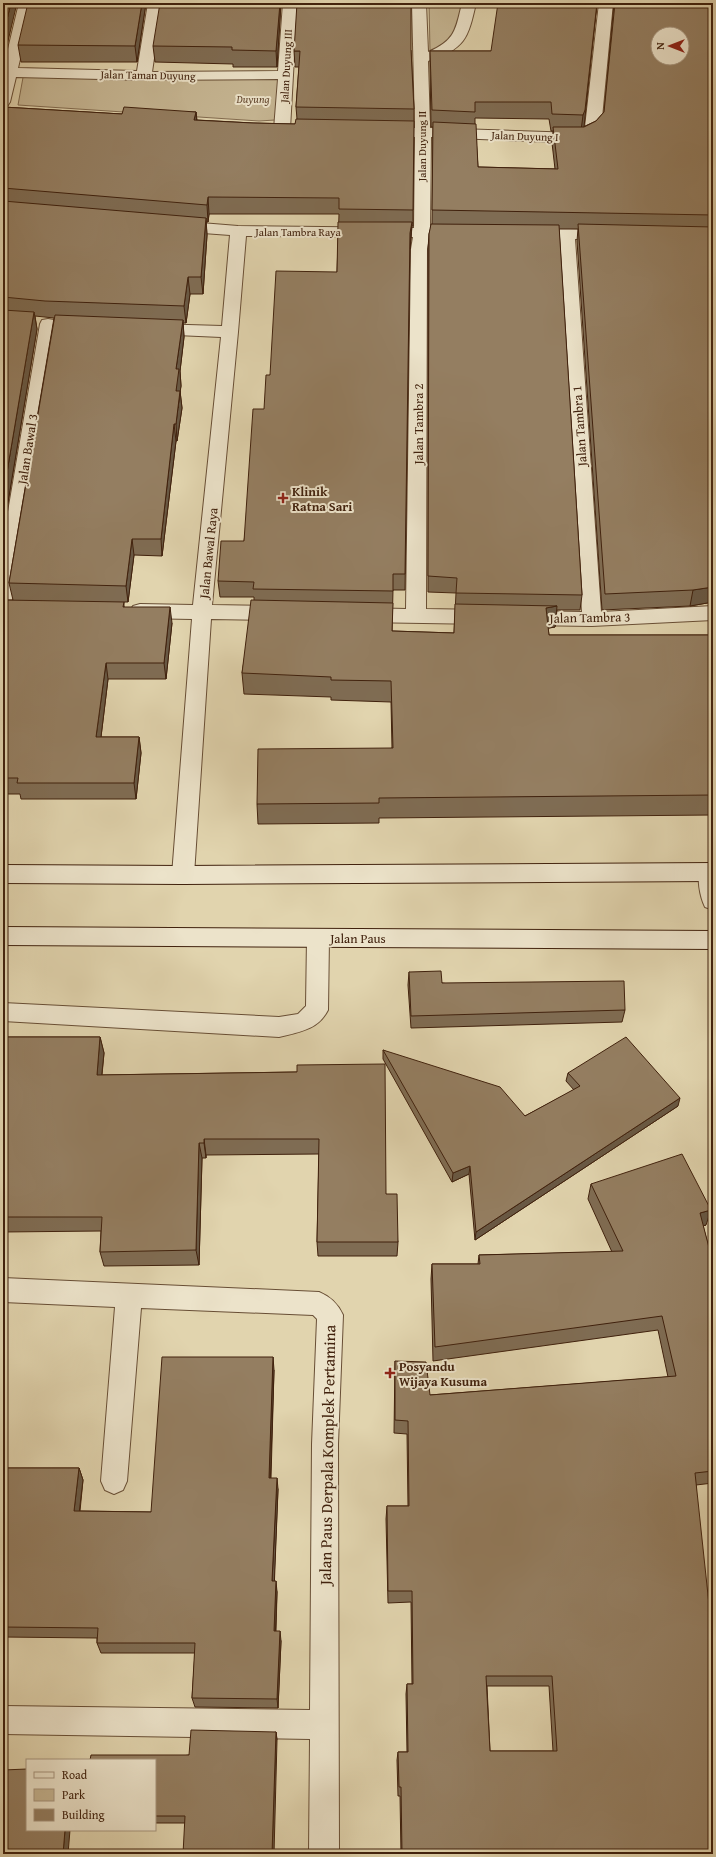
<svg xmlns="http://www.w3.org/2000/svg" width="716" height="1857" font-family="'Gentium Book Plus',serif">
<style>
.green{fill:#c6b693;stroke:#836c50}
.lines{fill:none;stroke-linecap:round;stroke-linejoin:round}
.minor-casing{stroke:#684e35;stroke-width:2}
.tertiary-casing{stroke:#684e35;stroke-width:2}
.secondary-casing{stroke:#40210d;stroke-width:2}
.minor{fill:#ece3ca;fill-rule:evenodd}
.tertiary{fill:#ece3ca;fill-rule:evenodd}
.secondary{fill:#ece3ca;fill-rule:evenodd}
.wall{fill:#7f6c53;stroke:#40210d;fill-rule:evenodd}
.shaded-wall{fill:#685844;stroke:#40210d}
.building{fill:#947e61;stroke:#40210d;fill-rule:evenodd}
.poi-dot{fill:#8f2418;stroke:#ece3ca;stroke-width:1.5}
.labels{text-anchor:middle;stroke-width:4;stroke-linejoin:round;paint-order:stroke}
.far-street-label{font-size:11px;fill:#40210d;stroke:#ece3ca}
.far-park-label{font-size:11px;font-style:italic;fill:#62462e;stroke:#ece3ca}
.street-label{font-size:13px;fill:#40210d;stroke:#ece3ca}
.poi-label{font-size:13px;font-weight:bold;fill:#40210d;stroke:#ece3ca;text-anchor:start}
.near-street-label{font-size:16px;fill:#40210d;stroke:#ece3ca}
</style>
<rect width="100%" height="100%" fill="#e1d4ae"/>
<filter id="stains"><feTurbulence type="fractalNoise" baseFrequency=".005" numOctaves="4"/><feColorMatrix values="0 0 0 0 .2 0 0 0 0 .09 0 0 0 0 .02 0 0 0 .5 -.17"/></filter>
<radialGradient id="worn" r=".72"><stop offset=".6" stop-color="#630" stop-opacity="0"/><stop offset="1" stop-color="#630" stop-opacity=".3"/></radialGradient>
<path class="green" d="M429 3H462L455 47 430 51Z
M24 72 280 77 275 120 259 121 18 105Z"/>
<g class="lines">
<g class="minor-casing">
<path id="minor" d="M19 3H33L18 68 137 71 148 3H162L152 72 278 71 283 3H297L290 129 287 132H277L274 129 278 79 144 80 16 77 10 102 8 105 3 106V70Z
M412 3H426L428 52C455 41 456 29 462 3H476C468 39 465 49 428 61L430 128 577 133 582 132 585 127 599 3H613L601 128 592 138 578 143 431 137 430 228 466 230 468 233 466 236 429 238 427 249 426 609 484 610 491 612 494 617 491 622 484 624 362 622 355 620 352 615 355 610 362 608 406 609 411 249 413 237 246 236 238 332 212 605 280 606 287 608 290 613 287 618 280 620 211 619 194 875 191 881 183 884 175 881 172 875 192 619 140 618 133 616 130 611 133 606 140 604 193 605 221 337 154 334 148 333 146 329 148 325 154 324 222 326 230 235 176 231 170 229 168 226 170 223 176 221 238 226 414 228 415 137 378 134 375 131 378 128H415Z
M530 228 608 230 614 232 616 235 614 238 575 239 601 612 713 606V620L592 626 526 625 519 623 516 618 519 613 526 611 582 612 559 239 524 236 522 233 524 230Z
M48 319 54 320 56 324 13 598 10 603 3 605V541L40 324 42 320Z
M318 929 326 932 329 938 328 1010C318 1030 299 1032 279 1037L3 1021V1003L279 1017 298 1014 306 1006 307 938 310 932Z
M3 1278 319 1292C331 1297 338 1304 343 1315L338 1444 339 1854H309L310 1739 3 1734V1706L310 1710 312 1444 317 1319 313 1315 141 1308 127 1481 123 1490 114 1494 105 1490 101 1481 115 1307 3 1302Z"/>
</g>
<g class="tertiary-casing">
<path id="tertiary" d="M709 863 713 865V910L705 907C700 897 696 877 701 866Z"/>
</g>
<g class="secondary-casing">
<path id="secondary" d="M713 863V881L183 884 3 883V865L183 866Z
M3 927 713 931V949L3 945Z"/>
</g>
<use href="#minor" class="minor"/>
<use href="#tertiary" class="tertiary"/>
<use href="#secondary" class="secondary"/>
</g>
<path class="wall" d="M146 3 137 62H21L18 45Z
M281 3 277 67H233V64L155 62 153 46Z
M597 3 583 127 596 121 604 112 614 3H713V602L690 606 602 610 577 241 578 229H559L582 595 580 610H557L555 627 548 628 549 635H713V815L379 818V823L258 824 257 804 392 748 391 702 331 700V697L244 694 242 673 254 600V597H220L218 581 244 541 270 375 337 272 339 214H209L208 222H206L207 235 203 294H190L186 323H183L184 337 180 371 181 386 180 391 182 408 177 441H176L162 556 134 555 128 602H124V607L172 623 166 679H108L101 737H139L141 753 136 799H21L20 794H3V600H13L9 583 54 318 35 316 37 329 3 532V107L122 114 196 112 197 120 253 123 295 124 297 119 296 107 299 67H295L294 51 411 50 414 109 413 210V226H412L411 238 410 248 405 590H393L392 631 454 633 456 593 428 592V249L429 234 432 224 433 127H431L430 67V51H491ZM475 118 549 119 551 131H553L552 143 555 169 478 167 475 124Z
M409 972 442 983 625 1010 622 1022 411 1028 408 985Z
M3 1037H100L104 1053 102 1075 297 1072 386 1194 398 1242 397 1256H318L317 1242 319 1154 206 1155V1158H202L199 1265 104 1266 100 1252 101 1231 3 1232Z
M383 1050 525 1116 574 1090 566 1081 568 1073 678 1106 475 1240 469 1174 452 1182 383 1059Z
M591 1184 706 1225 703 1226 713 1263V1483L696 1485 713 1854H401L400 1796H398L397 1760 398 1752H407L406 1694 407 1684H412L411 1602 388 1603 386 1519 387 1506H408L407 1434 394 1433 395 1361 430 1395 668 1377 658 1330 433 1361 431 1279 432 1264H478L479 1255 612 1252 588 1199ZM487 1686H549L553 1751H490Z
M274 1370 271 1478 278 1489 274 1581 277 1592 276 1631 281 1641 278 1708 195 1707 192 1698 195 1653H101L97 1643V1638L3 1637V1468H79L83 1480 80 1511 151 1512Z
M276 1732 277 1740 185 1823H155V1760L189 1755Z"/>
<path class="shaded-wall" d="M11 3H17L3 62V36Z
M142 3H146L137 62 135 46Z
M280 3H281L277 67 276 51Z
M597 3 584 127 581 131Z
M196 112 197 129 194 120Z
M208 197 209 214 208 222 207 205Z
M206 218 207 235 203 294 201 277Z
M412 222 411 238 410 249V233Z
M188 277 190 294 186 323 184 306Z
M34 312 37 329 3 532V496Z
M183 320 184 337 180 371 181 386 178 408 176 391V369Z
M180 391 182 408 177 441 176 424Z
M174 424 176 441 162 556 161 539Z
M132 539 134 555 128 602 126 586Z
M713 587V602L690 606 693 590Z
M557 606 555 627 544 629 546 608Z
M170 607 172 623 166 679 164 663Z
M106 663 108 679 99 753 96 737Z
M139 737 141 753 136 799 134 783Z
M100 1037 104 1053 100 1091 97 1075Z
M680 1098 678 1106 475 1240 476 1232Z
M204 1139 206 1155V1158L204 1143Z
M199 1143 202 1158 199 1265 196 1250Z
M470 1166 469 1174 452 1182 453 1173Z
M711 1210 706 1225 695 1228 700 1213Z
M273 1357 274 1370 270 1489 269 1478Z
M79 1468 83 1480 78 1522 74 1511Z
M277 1478 278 1489 274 1592 272 1581Z
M276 1581 277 1592 275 1641 274 1631Z
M280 1631 281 1641 278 1708 277 1699Z
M276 1732 277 1740 274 1854H272Z
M65 1830H70L68 1854H63Z"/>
<path class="building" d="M3 3H11L3 36Z
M28 3H142L135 46 18 45Z
M160 3H280L276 51 232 50V47L153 46Z
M297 3H411V50L414 109 296 107 300 51H294Z
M498 3H597L585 110 583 115 552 114 551 102H475V112L432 110 430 51H491Z
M615 3H713V215L432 210 433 122 476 124 478 167 558 169 553 127H584L596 121 604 112ZM658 34H682V58H658Z
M3 107 122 114 124 107 196 112 194 120 253 123 295 124 296 119 414 121 413 210 339 209V198L208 197 207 205 3 188Z
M3 201 206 218 201 277H188L184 306 45 301 3 297Z
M338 222H412L410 233 405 574H393V591L253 589 254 582 218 581 221 541H244L253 409H264L266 375H270L276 271 337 272Z
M431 224 559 225 582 595 456 593 457 578 428 576 429 234Z
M578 224 713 227V587L693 590 605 594Z
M3 310 34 312 3 496Z
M55 315 183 320 176 369H179L176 391H180L176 424H174L161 539H132L126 586 9 583Z
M3 600 124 602 123 607H170L164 663H106L96 737H139L134 783H17L18 778H3Z
M251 600 393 603 392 631 454 633 455 604 557 606 546 608 549 635H713V795L379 798V803L257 804 258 749 393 748 391 681 331 680V677L242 673Z
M441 971 442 983 624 981 625 1010 411 1016 409 972Z
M3 1037H100L97 1075 297 1072V1065L385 1064 386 1194H397L398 1242H317L319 1139H204V1143H199L196 1250 100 1252 102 1217H3Z
M626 1037 680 1098 476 1232 470 1166 453 1173 383 1050 500 1087 525 1116 580 1086 568 1073Z
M682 1154 711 1210 700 1213 713 1263V1471L695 1473 713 1642V1854H402L401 1787H399L398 1752H408L407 1684H413L412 1591H388L387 1506H409L408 1421 395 1420V1361L426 1362 430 1395 676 1376 662 1316 435 1347 432 1264H480L479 1255 623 1251 591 1184ZM486 1676H552L557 1751H490Z
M162 1357H273L269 1478H277L272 1581H276L274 1631H280L277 1699 192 1698 195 1643H97L98 1628 3 1627V1468H79L74 1511 151 1512Z
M191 1730 276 1732 272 1854H183L185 1816H155V1760H90L91 1755H189Z
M27 1769V1830H65L63 1854H3V1770Z"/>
<g class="poi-dot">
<path d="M281 492h4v4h4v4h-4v4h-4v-4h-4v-4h4z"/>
<path d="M388 1367h4v4h4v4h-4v4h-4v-4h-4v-4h4z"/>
</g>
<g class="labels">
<g class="far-street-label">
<text transform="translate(286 66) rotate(-87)" y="4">Jalan Duyung III</text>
<text transform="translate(148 75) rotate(1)" y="4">Jalan Taman Duyung</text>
<text transform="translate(525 136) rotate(2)" y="4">Jalan Duyung I</text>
<text transform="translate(422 146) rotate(-90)" y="4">Jalan Duyung II</text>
<text x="298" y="236">Jalan Tambra Raya</text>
</g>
<g class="far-park-label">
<text x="253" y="103">Duyung</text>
</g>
<g class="street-label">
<text transform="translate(418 424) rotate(-90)" y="5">Jalan Tambra 2</text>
<text transform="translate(579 426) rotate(-94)" y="5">Jalan Tambra 1</text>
<text transform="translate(27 449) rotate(-81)" y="5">Jalan Bawal 3</text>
<text transform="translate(208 553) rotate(-84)" y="5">Jalan Bawal Raya</text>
<text transform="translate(590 617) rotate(-1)" y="5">Jalan Tambra 3</text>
<text x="358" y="943">Jalan Paus</text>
</g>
<g class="poi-label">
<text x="292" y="496">Klinik<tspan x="292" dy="15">Ratna Sari</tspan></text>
<text x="399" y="1371">Posyandu<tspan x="399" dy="15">Wijaya Kusuma</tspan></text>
</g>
<g class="near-street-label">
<text transform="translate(327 1455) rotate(-89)" y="6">Jalan Paus Derpala Komplek Pertamina</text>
</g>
</g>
<rect width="716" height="1857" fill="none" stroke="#e1d4ae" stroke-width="16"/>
<rect x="4" y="4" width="708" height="1849" fill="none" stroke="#40210d" stroke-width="2"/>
<rect x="8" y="8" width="700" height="1841" fill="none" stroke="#40210d"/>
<rect x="26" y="1759" width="130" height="72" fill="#ece3ca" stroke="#a7957e"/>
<rect x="34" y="1772" width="20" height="6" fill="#ece3ca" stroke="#a7957e"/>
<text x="62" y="1779" font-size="12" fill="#40210d">Road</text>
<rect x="34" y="1789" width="20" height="12" fill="#c6b693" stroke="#a7957e"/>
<text x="62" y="1799" font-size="12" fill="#40210d">Park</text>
<rect x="34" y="1809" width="20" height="12" fill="#947e61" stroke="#a7957e"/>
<text x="62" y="1819" font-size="12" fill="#40210d">Building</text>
<g transform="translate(670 46) rotate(270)"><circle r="19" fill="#ece3ca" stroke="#a7957e"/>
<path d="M0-3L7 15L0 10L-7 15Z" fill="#8f2418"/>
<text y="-6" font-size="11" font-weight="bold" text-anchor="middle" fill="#40210d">N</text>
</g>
<rect width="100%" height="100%" filter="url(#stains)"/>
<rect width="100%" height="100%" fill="url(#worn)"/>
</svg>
